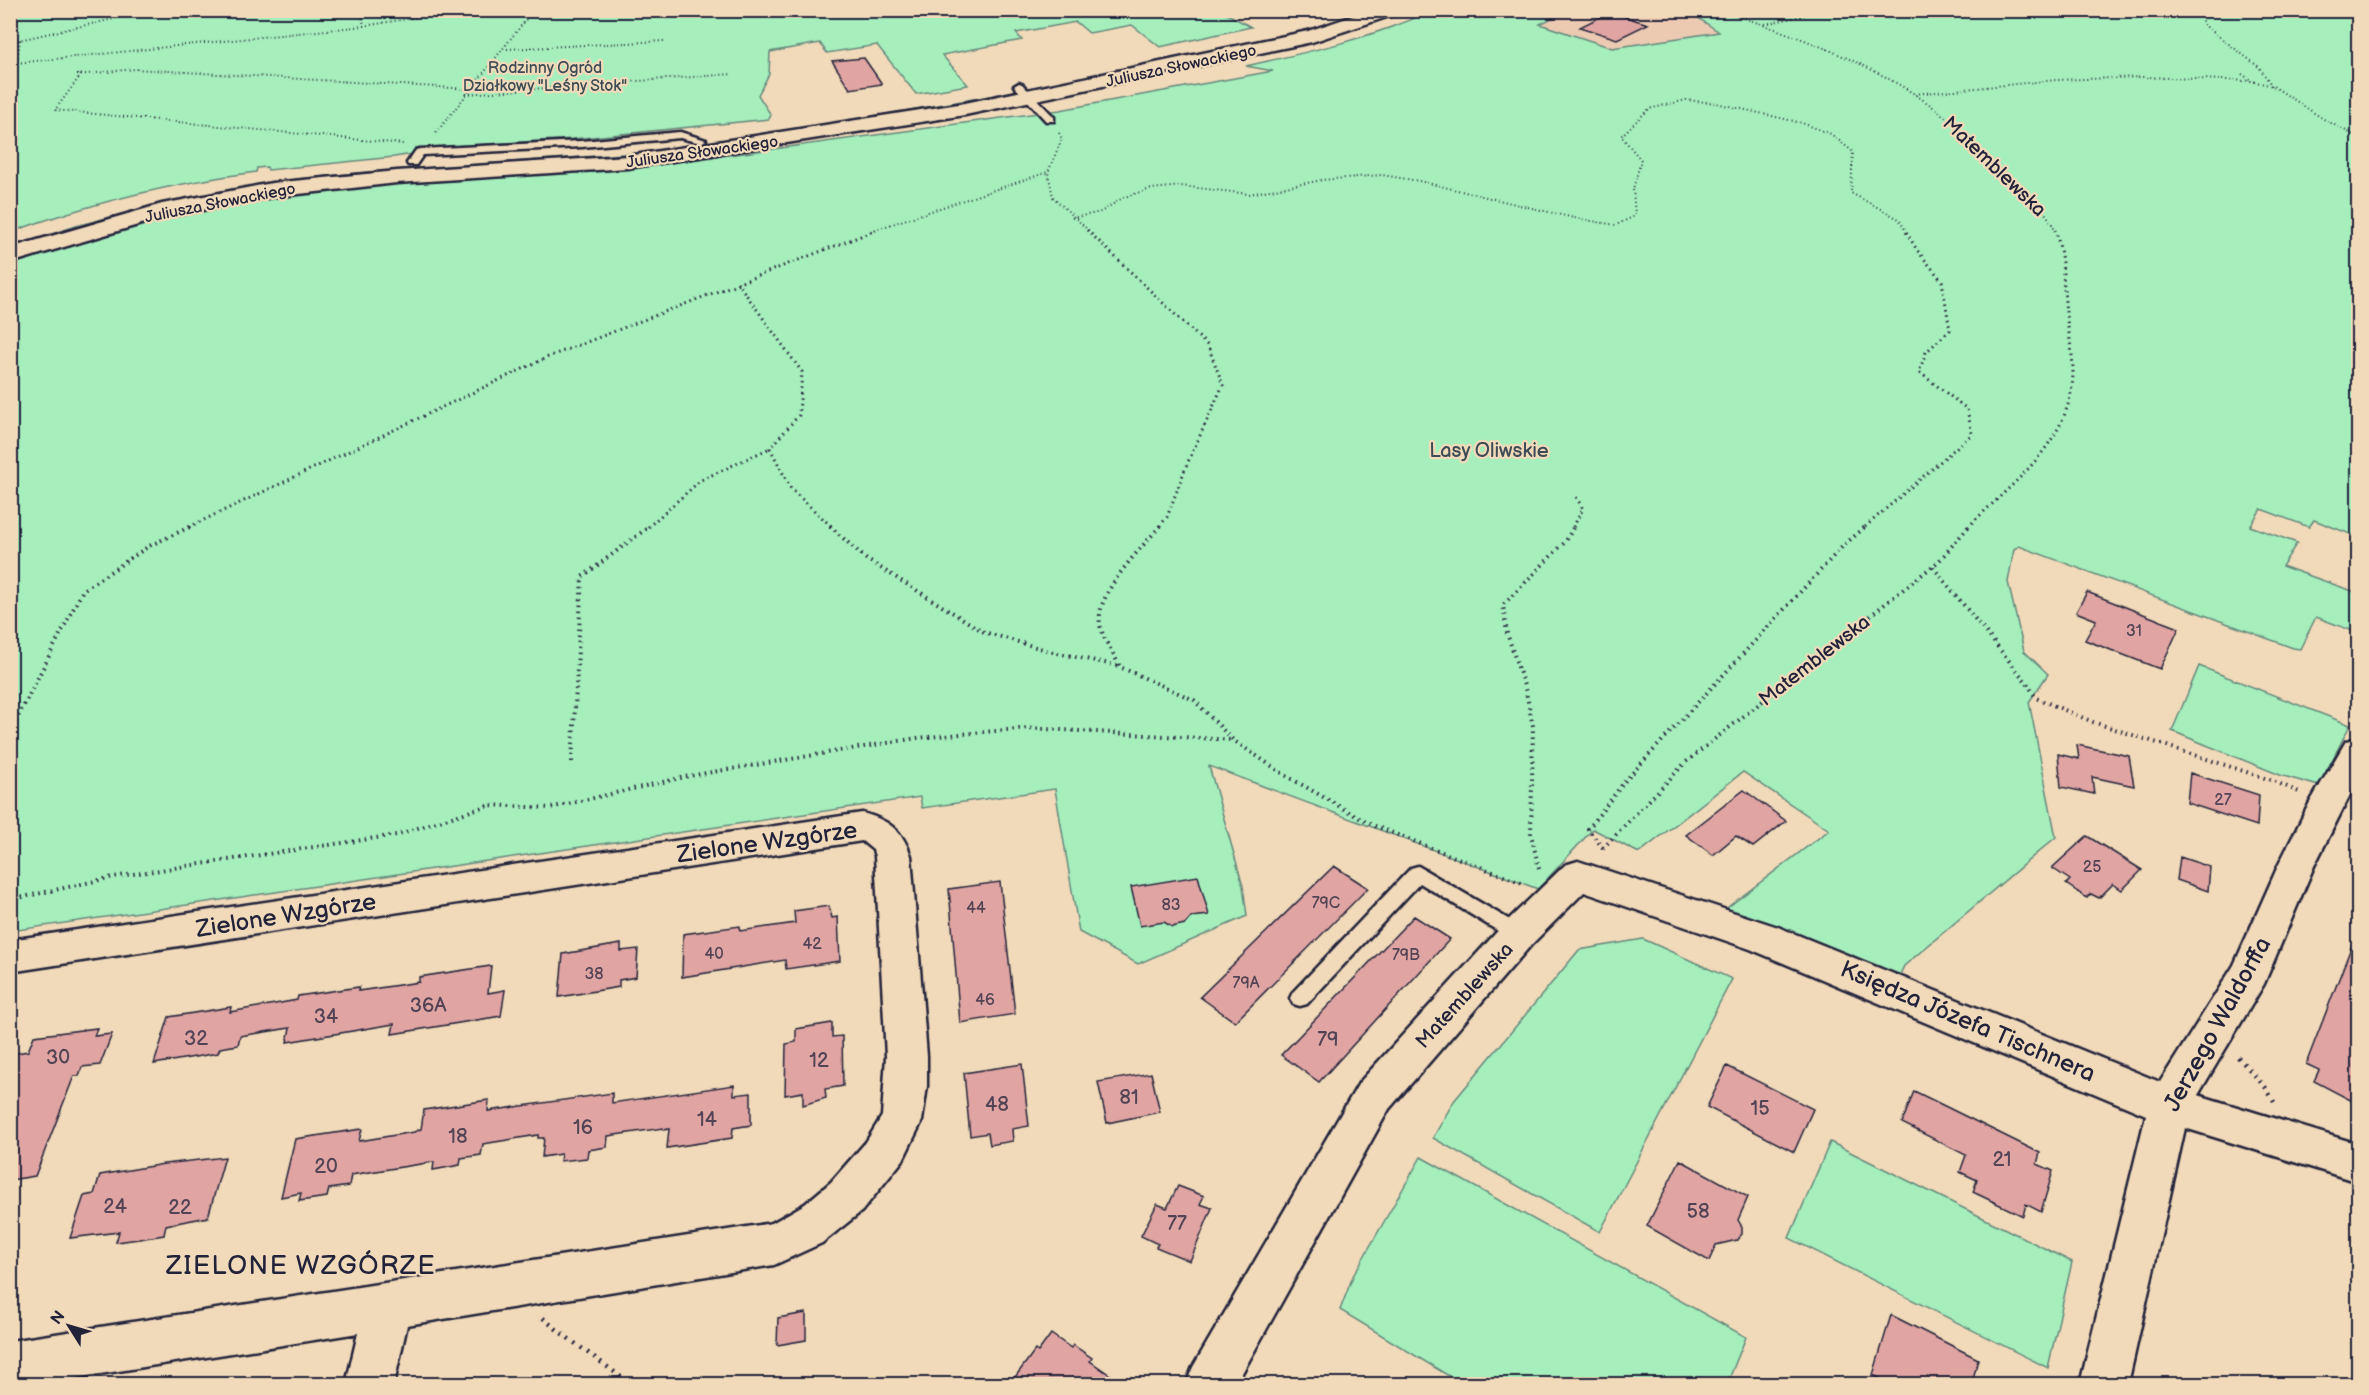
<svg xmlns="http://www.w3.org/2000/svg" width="2369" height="1395" font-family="'Balsamiq Sans',sans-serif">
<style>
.built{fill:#eccab2}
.green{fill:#a6eebc;stroke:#64887c;stroke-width:1.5}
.building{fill:#e0a5a2;stroke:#22223b;stroke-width:1.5}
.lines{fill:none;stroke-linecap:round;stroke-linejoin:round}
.service-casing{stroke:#22223b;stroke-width:5}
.minor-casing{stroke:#22223b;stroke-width:5}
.primary-casing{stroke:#22223b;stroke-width:5}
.path-far3{stroke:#22223b;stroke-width:2;stroke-dasharray:1 3;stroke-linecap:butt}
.path-far2{stroke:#22223b;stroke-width:3;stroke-dasharray:1.5 4;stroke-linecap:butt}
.path-far1{stroke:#22223b;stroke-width:4;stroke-dasharray:1.5 4.5;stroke-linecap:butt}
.path{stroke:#22223b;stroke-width:4.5;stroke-dasharray:2 6;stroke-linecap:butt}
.service{fill:#f1dab9;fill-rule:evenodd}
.minor{fill:#f1dab9;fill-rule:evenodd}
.primary{fill:#f1dab9;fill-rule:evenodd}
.labels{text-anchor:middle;stroke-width:4.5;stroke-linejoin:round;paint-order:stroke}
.far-street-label{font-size:16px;fill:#22223b;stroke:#f1dab9}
.far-park-label{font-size:16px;fill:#3c4b55;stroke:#f1dab9}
.number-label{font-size:16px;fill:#524355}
.street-label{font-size:20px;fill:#22223b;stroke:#f1dab9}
.park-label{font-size:20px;fill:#3c4b55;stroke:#f1dab9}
.near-number-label{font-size:20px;fill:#524355}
.near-street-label{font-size:24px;fill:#22223b;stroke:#f1dab9}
.near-neighbourhood-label{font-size:26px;letter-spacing:1.5px;fill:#22223b;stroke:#f1dab9}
</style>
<rect width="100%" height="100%" fill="#f1dab9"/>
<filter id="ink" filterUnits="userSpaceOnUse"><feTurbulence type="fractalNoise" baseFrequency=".0167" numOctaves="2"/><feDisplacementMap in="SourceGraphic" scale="12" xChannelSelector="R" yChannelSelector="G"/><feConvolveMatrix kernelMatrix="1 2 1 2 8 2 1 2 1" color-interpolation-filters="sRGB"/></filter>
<g filter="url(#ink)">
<path class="built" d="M1688 10 1720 32 1612 48 1539 23 1566 11Z"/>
<path class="green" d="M1220 10 1251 27 1160 47 1132 25 1089 33 1076 22 1016 33 1022 40 942 55 968 85 916 94 877 45 827 53 820 43 770 52 769 74 758 95 771 115 769 119 572 139 418 148 413 154 394 157 268 170 267 167 257 168 256 172C172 183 91 203 11 232V11Z
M1431 11H1566L1540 24 1612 48 1719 32 1688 11H2358V537L2314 520 2309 527 2261 509 2250 526 2297 543 2282 566 2358 593V633L2316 617 2300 649 2293 648 2019 546 2014 549 2008 582 2024 651 2048 674 2029 702 2056 837 1904 966 1898 979 1724 910 1829 830 1743 772 1639 853 1593 829 1538 889 1209 766 1243 886 1247 916 1138 964 1079 932 1055 789 922 808 920 797 11 931 10 263 71 243 160 218 255 198 387 184 619 170 1060 110 1273 71 1246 66C1309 52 1372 38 1431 11Z
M1007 93 1011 94 980 101 707 147 608 159 352 176 11 250V248L76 226 164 203 296 179 369 172 651 152 785 132Z
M2199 666 2350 725 2319 786 2280 775 2172 731Z
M1643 939 1732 979 1600 1232 1433 1138 1454 1101 1579 950Z
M1830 1142 2072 1262 2048 1368 1789 1238Z
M1421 1157 1746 1337 1727 1384H1462L1340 1310 1353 1276Z"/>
<path class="building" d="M1610 12 1648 24 1617 39 1580 27Z
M864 58 882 84 850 89 832 61Z
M2087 592 2179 628 2160 669 2085 640 2096 620 2076 612Z
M2077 745 2129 756 2134 786 2092 777 2094 794 2061 787 2058 754 2079 759Z
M2190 773 2259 795 2257 826 2187 803Z
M1744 790 1786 821 1753 847 1736 836 1713 855 1686 835Z
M2087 836 2142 870 2122 890 2113 884 2099 898 2091 894 2087 898 2066 884 2070 880 2052 868Z
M2180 857 2210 867 2208 891 2177 880Z
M1334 866 1368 888 1235 1022 1200 997Z
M1198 876 1209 915 1191 917 1185 924 1172 927 1164 922 1140 926 1131 887Z
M1000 882 1015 1014 960 1023 949 889Z
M829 906 832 918 838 917 840 961 786 969 785 960 682 977 683 934 740 926V931L795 923 794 911Z
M1414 916 1450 939 1319 1082 1281 1055Z
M2357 932 2358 933V1104L2314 1081 2319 1070 2306 1064Z
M621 944V951L638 949 636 977 619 980V987L559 997 563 954Z
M491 966 488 993 505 990 501 1016 392 1034 394 1024 287 1042 290 1028 240 1036 238 1045 220 1048 218 1053 154 1064 169 1017 231 1007 230 1012 297 1000 298 996 359 987 358 991 419 982V977Z
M832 1023V1037L842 1036 843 1086 825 1089 826 1098 803 1105V1092L785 1095 786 1044 796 1042V1029Z
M97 1028 94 1036 112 1034 100 1065 82 1067 79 1076H74L35 1176 10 1180V1062L17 1053 28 1051 34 1036Z
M1022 1064 1029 1126 1012 1129 1013 1141 990 1145 988 1133 970 1136 964 1073Z
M1727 1066 1813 1109 1794 1152 1707 1107Z
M1151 1073 1160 1112 1107 1123 1098 1082Z
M734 1085V1095L751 1093V1125L733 1128 732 1138 667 1148 669 1129 663 1130V1128L608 1136 607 1147 588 1150 587 1158 560 1161 561 1154 542 1157 544 1138H538V1135L483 1144 481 1155 461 1158 460 1165 433 1170 434 1162 351 1175 349 1186 329 1189 327 1197 299 1201 301 1193 281 1197 295 1139 362 1129 359 1141 414 1132 421 1129 424 1110 489 1100 488 1111 612 1093V1103Z
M1914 1091 2040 1153 2037 1164 2053 1171 2041 1212 2026 1204 2023 1216 1973 1192 1977 1180 1960 1172 1966 1155 1902 1123Z
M225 1157 208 1217 166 1225 164 1235 139 1239 116 1242 119 1232 70 1238 84 1196 94 1194 100 1175 164 1164Z
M1680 1160 1748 1197 1738 1220 1742 1227V1234L1737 1240 1716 1245 1709 1261 1647 1226Z
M1178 1186 1204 1196 1200 1204 1212 1208 1190 1261 1156 1247 1158 1244 1141 1236 1157 1204 1167 1208Z
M806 1313V1340L777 1345 778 1318Z
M1891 1315 1978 1359 1972 1384H1891L1873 1375Z
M1051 1334 1071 1348 1073 1345 1092 1358 1090 1361 1123 1384H1010L1035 1350 1038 1352Z"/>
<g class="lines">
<g class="service-casing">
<path id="service" d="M1019 83 1022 84 1054 117V121H1046L1016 88 1014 86Z
M680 132 706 140 701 143 680 138 582 147 423 155 416 165H408L407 163 416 150 420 149 582 141Z
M1418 866 1525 929 1528 934 1525 939 1518 942 1511 939 1420 883 1307 1004 1300 1006 1293 1004 1290 998 1293 992 1411 868Z"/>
</g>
<g class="minor-casing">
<path id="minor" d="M2358 738V779L2314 866 2264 984 2198 1095 2358 1144V1182L2185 1128 2128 1384H2080L2146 1115 1750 949 1584 892 1531 945 1389 1109 1236 1384H1186L1193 1367 1359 1083 1505 923 1565 865 1578 861 1778 927 2160 1082 2234 965 2278 866 2309 804 2346 741Z
M862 813C888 820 903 830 911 856L927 1056V1086L922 1121 903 1160 862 1211 822 1243 774 1265 407 1325 394 1384H346L358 1333 37 1384H10V1341L772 1223 805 1204 831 1182 866 1142 882 1116 886 1056 875 856 873 850 862 841 10 972V940Z"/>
</g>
<g class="primary-casing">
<path id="primary" d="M1371 10H1399L1396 14 1312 42 965 115 628 168 397 183 272 197 165 217 10 263V248L162 204 272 183 397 171 628 156 965 103 1308 31Z"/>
</g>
<path class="path-far3" d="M361 10 364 26
M1718 10C1786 31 1882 66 1938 111 1960 129 1980 151 2001 170 2020 188 2046 206 2055 231
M2204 10 2200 17 2204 25 2259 67 2272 86
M1765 24 1828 10
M10 33 20 40 17 63 10 66
M10 42 118 18 173 10
M507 49 665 41
M17 63 364 26 461 10
M2242 74 2252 81
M77 75 135 69 469 89
M81 75 55 110 403 144
M466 94 732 74
M1915 94 2056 80 2143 77 2252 81 2273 86 2325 120 2358 137
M436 133 532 12
M1059 133 1062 139 1048 172 1053 197 1089 231
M1072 218 1101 212 1124 197 1151 189 1181 186 1249 194 1322 180 1382 175 1419 181 1574 218 1616 225 1635 216 1633 189 1641 160 1621 136 1649 109 1686 100 1716 103 1802 123 1831 134 1853 152 1851 193 1899 219 1906 231
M871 231 1048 172"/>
<path class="path-far2" d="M1087 230 1208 346 1223 385 1187 464 1167 517 1159 527
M737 282 802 372 799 415 770 448 791 489 832 527
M189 527 548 357 876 230
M648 527 701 480 770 448
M1573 527 1583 509 1575 495
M1865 527 1972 434 1967 409 1919 372 1926 352 1950 330 1942 281 1917 250 1905 230
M1968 527C2013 482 2072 442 2073 372 2073 352 2068 331 2066 312 2063 286 2064 254 2055 230"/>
<path class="path-far1" d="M830 526 866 559 984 632 1053 652 1119 666
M1160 526C1141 549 1095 593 1100 624 1102 638 1114 654 1120 667L1194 700 1233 740 1285 775 1370 824 1524 884
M1933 567 2027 683 2036 698 2093 722 2271 780 2299 792
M10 732 83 590 149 546 192 526
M572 762 582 577 650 526
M1603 848 1588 829 1625 781 1843 546 1866 526
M1603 848 1686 762 1939 561 1969 526
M1539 869 1531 834 1533 726 1526 692 1507 633 1503 605 1566 541 1574 526
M10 900 113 877 396 835 489 805 550 808 689 776 917 738 1028 728 1233 740"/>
<path class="path" d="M2238 1057 2266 1088 2274 1102
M543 1318C571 1342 601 1361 630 1384"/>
<use href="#service" class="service"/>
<use href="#minor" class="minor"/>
<use href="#primary" class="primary"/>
</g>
</g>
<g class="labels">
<g class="far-street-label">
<text transform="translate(1181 65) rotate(-12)" y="6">Juliusza Słowackiego</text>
<text transform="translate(702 151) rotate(-8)" y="6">Juliusza Słowackiego</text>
<text transform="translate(220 202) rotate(-11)" y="6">Juliusza Słowackiego</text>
</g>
<g class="far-park-label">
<text x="545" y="73">Rodzinny Ogród<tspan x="545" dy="18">Działkowy "Leśny Stok"</tspan></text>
</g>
<g class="number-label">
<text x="2134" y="636">31</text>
<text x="2223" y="805">27</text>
<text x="2092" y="872">25</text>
<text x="1326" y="908">79C</text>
<text x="1171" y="910">83</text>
<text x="976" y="913">44</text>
<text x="812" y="949">42</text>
<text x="714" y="959">40</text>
<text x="1406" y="960">79B</text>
<text x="594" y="979">38</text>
<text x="1246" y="988">79A</text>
<text x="985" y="1005">46</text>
</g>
<g class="street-label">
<text transform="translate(1995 166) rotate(44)" y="7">Matemblewska</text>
<text transform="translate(1814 660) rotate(-38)" y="7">Matemblewska</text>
<text transform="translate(1464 995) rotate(-48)" y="7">Matemblewska</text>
</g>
<g class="park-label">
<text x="1489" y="457">Lasy Oliwskie</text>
</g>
<g class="near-number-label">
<text x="428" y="1012">36A</text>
<text x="326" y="1023">34</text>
<text x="196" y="1045">32</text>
<text x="1328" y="1046">79</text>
<text x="58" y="1064">30</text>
<text x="819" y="1067">12</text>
<text x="1129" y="1104">81</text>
<text x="997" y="1111">48</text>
<text x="1760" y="1115">15</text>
<text x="707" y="1126">14</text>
<text x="583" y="1134">16</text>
<text x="458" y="1143">18</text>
<text x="2002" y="1166">21</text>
<text x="326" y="1173">20</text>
<text x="115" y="1213">24</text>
<text x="180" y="1214">22</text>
<text x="1698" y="1218">58</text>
<text x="1177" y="1230">77</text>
</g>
<g class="near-street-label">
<text transform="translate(767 842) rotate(-8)" y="8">Zielone Wzgórze</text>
<text transform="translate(286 915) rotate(-9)" y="8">Zielone Wzgórze</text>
<text transform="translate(1968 1021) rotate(23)" y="8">Księdza Józefa Tischnera</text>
<text transform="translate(2217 1024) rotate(-61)" y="8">Jerzego Waldorffa</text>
</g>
<g class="near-neighbourhood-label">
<text x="301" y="1274">ZIELONE WZGÓRZE</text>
</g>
</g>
<rect width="2369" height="1395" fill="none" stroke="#f1dab9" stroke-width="36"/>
<rect x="18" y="18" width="2333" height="1359" fill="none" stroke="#22223b" stroke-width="2" filter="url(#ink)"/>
<g transform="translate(69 1326) rotate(307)" stroke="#f1dab9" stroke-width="4.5" paint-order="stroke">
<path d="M0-4.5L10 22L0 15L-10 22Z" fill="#22223b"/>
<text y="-9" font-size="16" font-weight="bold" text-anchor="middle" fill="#22223b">N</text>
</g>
</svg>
